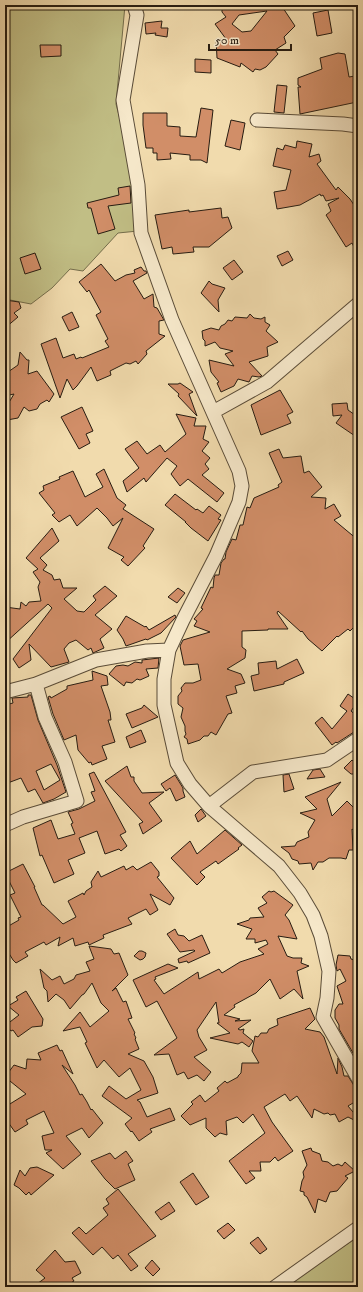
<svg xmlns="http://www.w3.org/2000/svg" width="363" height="1292" font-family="'IM FELL DW Pica',serif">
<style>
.green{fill:#c1be85;stroke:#746d4b}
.building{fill:#d18e68;stroke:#271c11;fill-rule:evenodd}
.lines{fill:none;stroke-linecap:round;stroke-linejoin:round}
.street-casing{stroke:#5a4c38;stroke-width:15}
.street{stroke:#f6e8ca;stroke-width:13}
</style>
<rect width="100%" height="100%" fill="#f1dbad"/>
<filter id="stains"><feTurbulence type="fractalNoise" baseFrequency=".005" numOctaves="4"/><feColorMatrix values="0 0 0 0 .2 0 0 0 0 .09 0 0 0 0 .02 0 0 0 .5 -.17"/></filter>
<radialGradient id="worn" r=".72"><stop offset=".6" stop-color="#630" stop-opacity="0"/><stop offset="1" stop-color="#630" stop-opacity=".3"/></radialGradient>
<path class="green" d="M5 5H125L116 104 136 180 138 231 118 233 83 271 70 269 52 288 31 304 5 299Z
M358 1237V1287H281Z"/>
<path class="building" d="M222 5H281L295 26 284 37 286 43 275 50 278 54 266 67 260 70 255 69 253 72 241 63 240 67 217 58 216 39H226L215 24 226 17 222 12ZM267 11 251 31 242 32 232 24 239 15Z
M328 10 332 33 317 36 313 13Z
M162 21 161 28H168L167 37 155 35 156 33 146 34 145 23Z
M40 45H61V56L41 57Z
M338 53 345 54 349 77 355 76 358 91V95L356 96 357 102 300 114 298 87H301L298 85V78L322 69 320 58Z
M195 59 211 60V73L195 72Z
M277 85 287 86 284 113 274 112Z
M201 108 213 110 207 163 201 160H190V155L170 153 171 159 157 160V153H153V148H146L143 125V113H167V126L180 127V136L196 137Z
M231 120 245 123 240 150 225 146Z
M297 141 312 144 309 157 319 154 321 161 317 164 336 190 338 187 350 199 354 205 358 199V255L352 243 346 247 326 215 331 211 328 204 339 198 326 201 323 195 321 196 320 194 300 205 277 209 274 192 286 190 291 170 273 166 277 148 283 150 285 145 296 148Z
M130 186 131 203 108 206 115 229 98 234 91 208H88L87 203 119 195 118 188Z
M221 208 222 218 228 217 232 228 209 247H193L194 252 173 254 172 247 162 249 155 215 189 210V212Z
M288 251 293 260 282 266 277 256Z
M35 253 41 269 25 274 20 258Z
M234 260 243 272 232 280 223 268Z
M101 264 115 281 126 275 135 273 134 270 141 267 144 271H146L147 273 133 281 144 299 153 294 154 307 157 308 164 320 159 321V334L165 336 146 351 147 354 138 364 136 361 130 364 126 363 110 371 111 375 97 381 91 367 77 386 73 390 67 379 60 398 41 344 56 338 63 358 74 354 76 359 81 357 82 358 109 347 105 341 108 339 96 315 101 312 89 290 87 292 79 282Z
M209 281 212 284 225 288 218 300 219 312 201 293Z
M5 300 19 302 21 308 14 313 18 317 5 328Z
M72 312 79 327 69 331 62 317Z
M250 314 254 318 261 319 265 317V322L270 325 266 331 278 342 267 347 268 356 249 362 262 376 259 377 252 376 249 382 238 379 234 386 221 392 217 383 219 382 211 372 209 360 234 366 225 354 233 351 220 348 215 342 205 346V341L203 339 202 331 211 328 219 330 221 326 225 324 228 320 232 321 235 317 247 318Z
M20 352 27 360H29L28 374 37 371 54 394 49 402 47 400 40 404 37 409 29 411 24 407 18 418 7 420 5 409 14 394 5 396V382H7L8 372 18 365Z
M180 383 193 392 189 394 197 416 178 396 179 394 168 384H178Z
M280 390 293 412 287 415 291 423 261 435 251 405Z
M347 403 348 410 358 417V438L336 423 342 415 333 416 332 404Z
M82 407 93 431 86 434 90 443 79 449 61 417Z
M176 414 196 418 194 426H206L203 439 209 442 202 451 210 458 205 464 209 469 202 475 224 493 217 502 188 479 180 486 171 474 177 466 167 458 146 482 144 478 127 492 123 481 139 468 125 449 137 441 147 454 160 445 165 452 186 434Z
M279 449 283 458 301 456 304 473 309 471 322 487 311 497 326 498 325 509 334 504 341 516 334 520 358 540V627L353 628 350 631 348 629 338 637 337 636 322 651 308 639 302 631 301 632 278 611 277 613 288 629H268V630L242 631V647L246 650 245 658 227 669 241 674 245 683 235 686 237 693 226 696 232 713 228 714 216 735 211 732 208 736H204L200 740 188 744 187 739 184 737 186 734 185 731V726L181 717 183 708 178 704V696L182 691 181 688 185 683H193L201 680 198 664 184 665 180 646 183 640 210 632 194 626 197 621 194 619 203 609 201 608 211 587 213 588 214 578 215 575H219L221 563 224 559H225L226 552 232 539 236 540 240 525H243L247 507 250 508 254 498 279 487 278 485 282 482 269 453Z
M104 469 117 498 126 505 123 509 154 529 143 546 145 548 128 566 121 560 124 557 108 548 123 518 113 526 107 518 97 508 77 526 70 515 59 522 52 515 55 513 39 493 44 490 43 486 60 479 59 477 73 471 85 497 103 487 96 474Z
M175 494 196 510 197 509 203 513 209 506 221 515 218 519 221 520 208 541 191 528 185 522H186L165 505Z
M52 528 59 541 40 558 47 565 43 570 52 575 54 580 60 579 63 588H77L64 599 77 611 84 612 96 600 93 596 105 586 117 596 95 615 112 629 100 639 104 648 93 653 91 648 88 650 76 640 69 643 64 649 69 662 51 667 29 644 31 660 19 668 13 659 52 608 48 604 5 643V607L20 609 21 602 26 606 29 602 41 601 38 587 40 582 33 572 38 569 26 558Z
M178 588 185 593 177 603 168 597Z
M175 615 176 617 161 633 147 640 146 639 126 646 123 639 117 630 126 616 145 627 146 626 149 630Z
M159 658 158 668 146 669 149 676 140 680 137 679 132 683 126 682 124 686 109 674 116 666 123 665 128 666 135 662 142 663V660Z
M297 659 304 673 284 682V684L254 691 251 676 259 674 258 663 276 661 277 669Z
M92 671 107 676 108 685 101 686 110 712 111 720H108L115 742 102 746 107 759 92 765 91 762 89 763 78 750 76 735 64 740 53 714 48 697 50 696 51 698 67 689V686L93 680Z
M348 694 358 701 351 711 358 717V731L354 732 337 743 336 742 332 745 315 723 322 717 332 729 347 711 340 706Z
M28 695H31L38 720 57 765 66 792 54 799 43 803 35 789 28 792 21 778 5 784V705L13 703 12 698 28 697ZM51 764 60 780 44 790 36 771Z
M144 705 158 717 132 728 126 714 142 708Z
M141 730 146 742 130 748 126 737Z
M352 760 358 765V774H351L344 768Z
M127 766 131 777H134V781L142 793 164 792 149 803 162 821 143 834 139 824 143 822 105 781Z
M320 769 325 777 307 779 313 770Z
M94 772 126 832 120 835 127 846 121 851 119 849 105 854 97 831 79 838 85 853 68 860 74 874 54 883 42 855 40 856 33 828 51 820 58 839 75 834 71 824 73 823 68 812 79 809 95 801 91 792 95 791 89 774Z
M289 774 294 789 284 792 283 775Z
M175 775 183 788V791L185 797 176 801 170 788 166 791 161 784Z
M341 782 327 799 332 816 347 801 358 812V833L352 829 353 850H349L346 859 341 858H329L323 862H318L313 870 311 863 299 864 298 861 292 859 289 853 281 847 295 846 297 842 309 837 308 832 315 820 300 813 317 809 305 797Z
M201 809 206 816 198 822 195 815Z
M225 830 242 845 238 848 239 849 218 864 216 861 200 872 205 877 197 885 171 858 190 841 197 854Z
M151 862 159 872V876L157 877 174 898 170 905 150 894 158 910 150 915 146 909 128 918 132 924 103 935 104 938 89 945 88 942 75 946 73 938 58 946 60 937 46 945 44 942 25 952 28 956 16 963 13 960 5 947V928L19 920 18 918 21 917 10 895 15 893 5 873 23 864 35 887H34L42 905H43L63 924 76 917 68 901 83 893 84 895 86 891 92 887 91 882 98 871 101 877 124 866 126 870 133 866 137 870Z
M269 891 271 892 274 891 293 905 285 915 289 920 297 939 278 936 287 956 293 958H302L301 963 309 966 297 971 303 999 294 989 280 999 270 979 256 993 234 1005 235 1007 224 1015 240 1019 235 1021 251 1020 238 1029 240 1030 244 1029 243 1033 253 1041 249 1047 242 1042 238 1044 210 1038 230 1033 217 1023H219L216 1002 197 1030 199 1037 207 1050 194 1057 211 1072 204 1081 197 1075 188 1079 184 1072 177 1075 169 1054 154 1055 177 1038 157 1001 146 1007 133 980 168 964 178 968 155 977 156 979 154 980 164 994 198 972 199 979 219 969 222 973 240 962 264 954 258 949 268 944 266 940 255 943V939H246L252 929 237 924 249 920 250 918 264 917 258 908 267 903 262 897Z
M175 929 178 935 184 936 189 941 202 935 210 953 188 963 187 961 179 963 178 959 195 951 194 950 180 952 167 934Z
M89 946 111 949 114 954 119 953 128 975 112 991 116 988 123 1002 126 1001 132 1018 128 1019 135 1033 134 1034 136 1038 135 1039 139 1049 128 1054 144 1061 153 1077 158 1093 137 1100 140 1102 147 1117 170 1108 175 1120 150 1129 152 1132 139 1141 132 1131 131 1132 125 1124 132 1118 102 1096 109 1086 126 1099 141 1090 130 1068 119 1077 104 1060 97 1068 85 1043 87 1042 80 1027 63 1031 80 1012 90 1027 109 1011 101 1003 92 983 84 994 82 995 70 1009 64 1000 56 994 48 1002 47 991 44 988 40 969 52 980 60 976 64 984 74 979 76 975 90 971 86 962 94 959Z
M139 951H142L146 953 145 957 143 959 140 960 134 956Z
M338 955 350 956 351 959 358 961 356 968 358 987V990L357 989V1010L358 1011V1056L353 1053 339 1029V1025L335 1018V1010L339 1004H343L337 986 346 981 340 969 337 971 336 965Z
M26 991 43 1019 42 1026 32 1027 18 1037 13 1030 11 1031 6 1025 19 1015 8 1006 18 1000 16 997Z
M310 1008 315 1019 305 1029 320 1032 324 1037 337 1074 338 1058 342 1067 344 1076H348L353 1084 358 1093V1100L348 1106 358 1118V1122L348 1117 339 1122 335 1114 330 1115 328 1113 324 1114 314 1109 312 1118 297 1096 290 1101 285 1094 264 1107 272 1122 293 1151 278 1161 275 1157 270 1162H260L261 1171H249L255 1178 246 1184 229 1161 265 1133 253 1114 243 1123 237 1117 226 1121 227 1135 220 1133 215 1137 206 1128V1118L190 1125 181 1116 193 1104 191 1102 200 1095 205 1102 219 1091 217 1088 225 1081 227 1083 238 1077V1076L241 1073 242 1063H259L252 1051 255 1036 258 1037 261 1033H267L269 1029 278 1025 277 1019Z
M57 1045 60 1051 62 1050 73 1074 62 1065 75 1085 80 1095 82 1094 87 1102 91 1110 92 1109 103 1123 89 1138 82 1128 66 1136 81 1154 63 1169 46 1153 52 1150H45L42 1136 54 1133 44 1111 26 1120 28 1124 15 1132 5 1118V1107L26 1094 5 1077 14 1065 26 1069 27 1059 41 1060 38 1053Z
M311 1148 312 1151 320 1154 322 1161 328 1162 333 1166 338 1164 342 1166 345 1162 355 1171 345 1176 348 1178 337 1191 330 1192 326 1202 318 1199 315 1213 307 1197 304 1195V1192L300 1191 302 1181 304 1177 303 1172 307 1165 302 1151Z
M126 1151 133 1161 128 1164 135 1180 115 1189 105 1179 91 1161 110 1153 115 1159Z
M37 1167 54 1175 31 1195 29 1192 26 1195 19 1188 14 1185 20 1170 25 1176 30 1168Z
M193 1173 209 1197 196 1205 180 1182Z
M118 1189 156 1236 128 1254 138 1266 131 1271 118 1255 113 1259 102 1247 93 1255 72 1233 79 1227 86 1234 108 1215 103 1208 109 1204 106 1199Z
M169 1202 175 1211 161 1220 155 1212Z
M228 1223 235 1230 224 1239 217 1231Z
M258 1237 267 1249 260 1254 250 1243Z
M55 1250 65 1262 75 1261 81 1273 72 1278 74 1281 64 1287H33L45 1278 36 1270Z
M152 1260 160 1269 153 1276 145 1268Z"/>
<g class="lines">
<g class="street-casing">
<path id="street" d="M134 5 137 15 123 100 138 185 141 233 172 320 239 471 242 486 239 502 216 556 183 620 169 650 164 679V705L177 763 190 784 209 806 279 866 300 893 313 915 321 936 329 971 327 998 323 1017 358 1078
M257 120 343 124 358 126
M213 412 267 382 358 304
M5 692 36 684 96 660 147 651 169 650
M209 806 253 772 327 760 358 739
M5 825 23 817 77 801 65 762 45 717 36 684
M275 1287 358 1228"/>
</g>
<use href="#street" class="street"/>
</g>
<rect width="363" height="1292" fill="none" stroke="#f1dbad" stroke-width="20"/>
<rect x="6" y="6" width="351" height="1280" fill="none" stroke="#271c11" stroke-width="2"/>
<rect x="10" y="10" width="343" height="1272" fill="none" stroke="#271c11"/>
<path d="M209 44v6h82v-6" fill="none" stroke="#271c11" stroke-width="2"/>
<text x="215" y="44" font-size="12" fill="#271c11" stroke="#f6e8ca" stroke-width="3" paint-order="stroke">50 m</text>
<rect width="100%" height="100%" filter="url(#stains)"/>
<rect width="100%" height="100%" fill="url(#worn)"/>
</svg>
